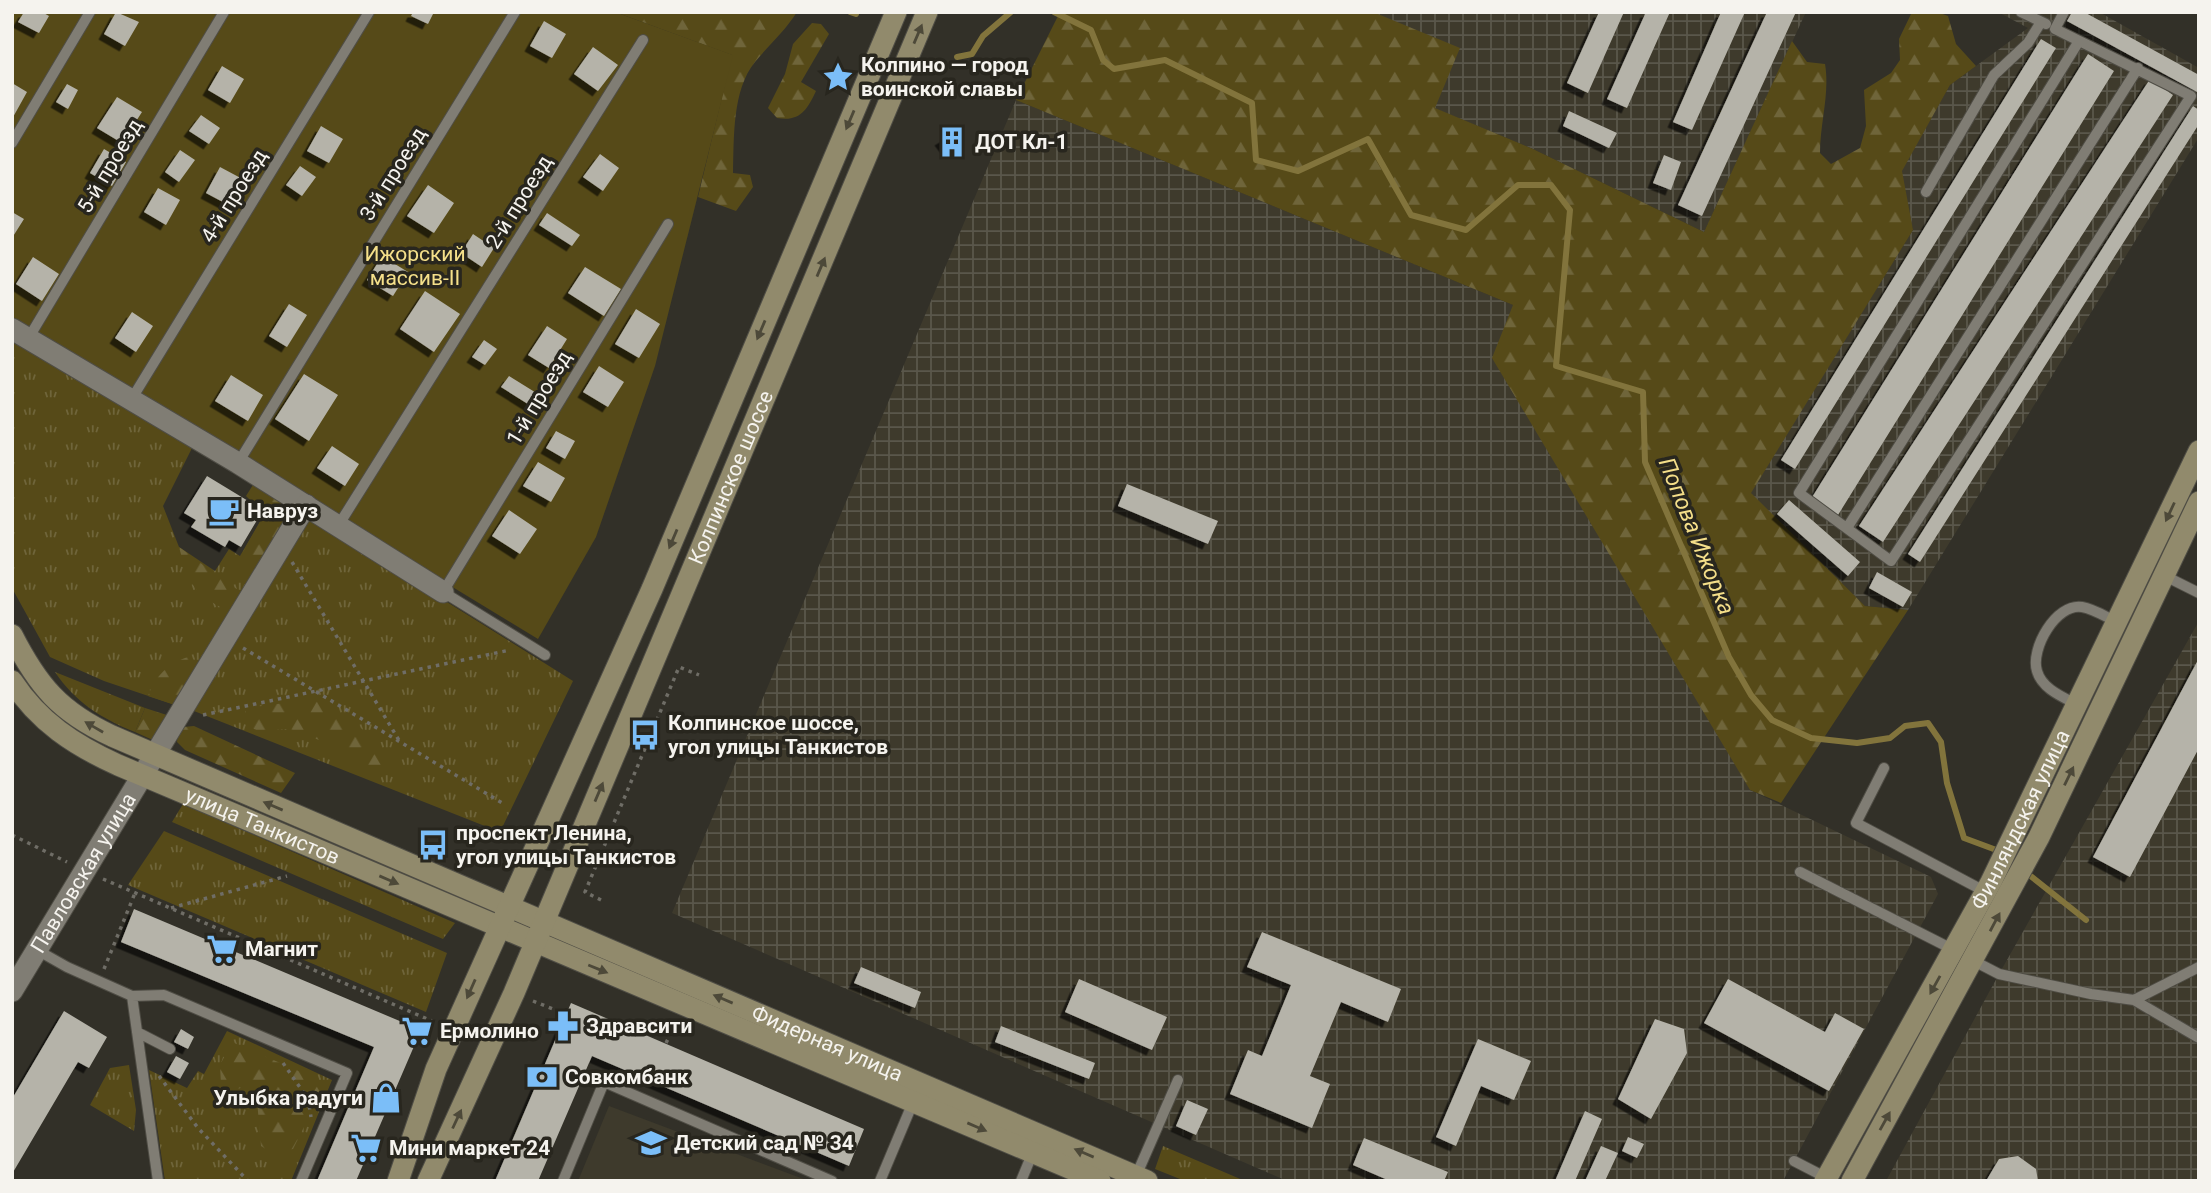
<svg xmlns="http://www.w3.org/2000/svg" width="2211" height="1193" font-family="Roboto,sans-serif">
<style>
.built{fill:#3e3a2c}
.industrial{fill:url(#industrial-grid)}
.grass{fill:url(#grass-tufts)}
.forest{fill:url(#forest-firs)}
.garden{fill:#564a18}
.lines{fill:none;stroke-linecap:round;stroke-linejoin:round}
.stream{stroke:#82743c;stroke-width:6}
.building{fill:#b5b3a9;filter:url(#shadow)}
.lane-casing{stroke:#4f4d45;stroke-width:12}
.street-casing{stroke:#4f4d45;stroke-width:23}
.secondary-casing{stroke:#4f4d45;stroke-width:23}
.path{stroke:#6f6d66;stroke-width:3.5;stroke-dasharray:3.5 5;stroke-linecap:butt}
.lane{stroke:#807d74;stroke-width:10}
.street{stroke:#807d74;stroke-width:21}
.secondary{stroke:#918a6c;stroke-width:21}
.oneway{fill:#4d4939}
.labels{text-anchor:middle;stroke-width:7;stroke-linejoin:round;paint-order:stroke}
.poi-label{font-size:21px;font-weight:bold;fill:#f5f3ee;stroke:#28261e;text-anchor:start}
.street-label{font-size:21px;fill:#f5f3ee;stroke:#28261e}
.park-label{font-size:21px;fill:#f5e08a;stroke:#28261e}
.water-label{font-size:23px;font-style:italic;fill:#f4de89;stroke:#28261e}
</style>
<defs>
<pattern id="industrial-grid" width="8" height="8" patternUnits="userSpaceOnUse" patternTransform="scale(1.75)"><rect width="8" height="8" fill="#3e3a2c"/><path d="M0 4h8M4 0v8" fill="none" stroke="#5a574b"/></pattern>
<pattern id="grass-tufts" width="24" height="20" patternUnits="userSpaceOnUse" patternTransform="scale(1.75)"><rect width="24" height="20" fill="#564a18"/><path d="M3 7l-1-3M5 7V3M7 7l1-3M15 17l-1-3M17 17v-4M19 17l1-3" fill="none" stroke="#6f653a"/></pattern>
<pattern id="forest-firs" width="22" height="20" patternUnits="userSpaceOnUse" patternTransform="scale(1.75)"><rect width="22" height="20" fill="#564a18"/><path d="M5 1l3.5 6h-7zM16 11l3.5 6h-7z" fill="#6f653a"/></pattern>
<filter id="shadow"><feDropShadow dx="-5.5" dy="5.5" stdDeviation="0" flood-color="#0009"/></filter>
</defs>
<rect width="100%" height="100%" fill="#323028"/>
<path class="built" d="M609 1106 809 1181H578Z"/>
<path class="industrial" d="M1373 12H1806L1704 232 1533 149 1434 108Z
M1998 12H2099L2199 68V137L1908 610 1865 606 1750 493 1913 230 1901 171 1950 85 2028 28Z
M1016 100 1513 305 1750 790 1931 877 1938 894 1783 1181H1287L672 913Z
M2199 621V1181H1886L1999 974Z"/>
<path class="grass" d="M12 335 193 446 163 506 179 547 215 571 229 549 240 556 265 513 246 496 287 526 178 706 104 681 50 657 12 588Z
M311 517 573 681 500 832 194 711Z
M55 672 145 708 135 732C102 719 75 702 55 672Z
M183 804 455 923 443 939 172 822Z
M164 831 447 953 426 1012 128 885Z
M227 1031 332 1080 291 1181H165L149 1070 187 1088 198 1071 204 1074Z
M129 1065 136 1110 134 1131 90 1105 110 1068Z
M1163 1146 1245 1181H1185L1155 1169Z"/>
<path class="forest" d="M615 12H797C785 31 769 45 755 62 732 90 734 138 733 173L750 175 753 187 736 211 698 197 732 55Z
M1060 12H1373L1460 48 1435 108 1533 149 1704 232 1792 41 1807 62 1825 64C1830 93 1820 123 1820 153L1831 164 1860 148 1866 126 1864 90 1891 73 1900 60 1899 39 1912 12H1937L1948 16 1956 44 1976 66 1950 85 1902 171 1913 230 1751 493 1865 606 1908 610 1781 803 1750 790 1492 358 1513 305 1016 100Z
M812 23 821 24 829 34 801 82 816 91C807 110 800 122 777 118L768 108 785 74 793 44Z
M256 480 280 497 287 526 259 572 240 557 265 513 246 496Z
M179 547C201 562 222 582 246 594L234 614C195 595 190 588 179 547Z
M188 657 203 664 178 706 148 696C156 675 168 664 188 657Z
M316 699C346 717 389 736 381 779L377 781 355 771 348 751 290 729 258 731 249 726 244 718 246 708Z
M145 708 170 716 155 741 135 732Z
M194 726 295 773 281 793 185 750 177 742 178 733 183 727Z
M232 1042 326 1083 293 1149 272 1153 261 1146 256 1089 243 1087 233 1091 221 1085 220 1065Z"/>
<path class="garden" d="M12 12H615L733 55 655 366 596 537 538 639 12 319Z"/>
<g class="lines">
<path class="stream" d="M850 12 856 14
M1054 12 1091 30 1103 60 1114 69 1165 60 1252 103 1256 160 1298 171 1368 139 1411 215 1466 230 1518 185H1551L1570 210 1556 366 1643 392 1645 462 1729 657 1751 695 1772 720 1811 738 1857 743 1890 738 1905 726 1928 723 1941 742 1947 783 1964 838 1999 851 2086 920
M957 57 972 54 983 36 1011 12"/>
</g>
<path class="building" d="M24 12H42L49 16 39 33 18 22Z
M116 12 139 22 125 46 104 34Z
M413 12H434L428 24 411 16Z
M1599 12H1624L1588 93 1567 83Z
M1646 12H1670L1627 108 1607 99Z
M1721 12H1745L1692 130 1673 122Z
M1767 12H1796L1702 216 1678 205Z
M2072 12H2084L2199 75V93L2067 21Z
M544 21 566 34 552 58 530 46Z
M2041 39 2056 48 1795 469 1781 460Z
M593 47 618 65 598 91 574 74Z
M2088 54 2114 71 1838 515 1811 499Z
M222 66 244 79 230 103 208 90Z
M2150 79 2173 95 1883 542 1859 526Z
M12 83 27 92 12 119Z
M67 84 78 90 68 109 56 102Z
M117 97 142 112 122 143 97 128Z
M2193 106 2199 110V124L1920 562 1908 554Z
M1569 111 1617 133 1609 148 1563 126Z
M201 115 220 128 209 144 189 131Z
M321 126 343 139 329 163 307 151Z
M955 131 963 143 949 152 940 140Z
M104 149 126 162 112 186 90 173Z
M180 150 195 160 179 182 165 172Z
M600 154 619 168 603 191 583 177Z
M1664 155 1681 162 1671 190 1653 183Z
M300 166 316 177 302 196 286 185Z
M220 167 250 183 236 209 206 193Z
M428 185 454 203 434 233 407 216Z
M158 188 180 200 166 225 144 212Z
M12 212 24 219 12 238Z
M547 213 580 235 572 246 539 225Z
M473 234 494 248 482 267 461 253Z
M382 256 408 272 393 296 367 280Z
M33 257 59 274 42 301 16 284Z
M585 267 621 289 604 316 568 293Z
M425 291 460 314 434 352 400 329Z
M289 304 307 315 287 347 269 336Z
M636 309 660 324 639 358 615 344Z
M132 312 153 326 136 352 115 338Z
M547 326 567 339 549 368 528 355Z
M484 340 497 349 485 365 472 357Z
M599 366 624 382 608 407 583 392Z
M304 374 338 395 309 441 275 419Z
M231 375 263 395 248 421 215 401Z
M509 376 546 399 539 411 501 387Z
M556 431 575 441 565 459 546 448Z
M332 446 359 464 345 486 317 468Z
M538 462 565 478 551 502 523 486Z
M207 476 263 510 241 547 229 540 225 547 191 527 196 520 184 513Z
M1127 484 1218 521 1208 544 1118 506Z
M1789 500 1860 562 1848 576 1777 514Z
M509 510 537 529 520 554 492 536Z
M1877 572 1912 592 1903 607 1869 588Z
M2199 658V748L2130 877 2093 857Z
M134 909 421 1030 356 1181H317L374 1047 121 942Z
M1262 932 1401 989 1388 1022 1341 1002 1310 1076 1330 1084 1312 1128 1230 1094 1248 1050 1262 1056 1291 985 1247 967Z
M861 967 921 992 915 1008 854 983Z
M1079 979 1167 1017 1152 1050 1065 1012Z
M1728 979 1825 1032 1835 1013 1864 1029 1829 1091 1704 1023Z
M571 1003 864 1129 849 1166 592 1056 538 1181H495Z
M64 1011 107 1037 89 1068 78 1062 12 1174V1099Z
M1655 1019 1684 1029 1687 1053 1651 1119 1618 1099Z
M1001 1026 1095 1063 1089 1079 995 1042Z
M181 1029 194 1037 188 1049 174 1042Z
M1478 1039 1531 1061 1514 1100 1481 1086 1456 1146 1436 1137Z
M176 1056 189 1063 180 1079 167 1072Z
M1187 1100 1208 1109 1196 1135 1176 1126Z
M1585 1111 1602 1119 1575 1181H1555Z
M1628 1137 1644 1144 1637 1158 1622 1151Z
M1364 1138 1448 1172 1444 1181H1390L1353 1165Z
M1601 1146 1618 1153 1605 1181H1585Z
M2018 1156 2036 1169 2038 1181H1986L1999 1159Z"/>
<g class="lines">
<g class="lane-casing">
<path id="lane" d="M2021 12 2046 24
M2064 12 2055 29 2191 96 1891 561 1799 493 2079 41
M12 143 90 12
M1926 192 1994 75 2028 43 2041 22
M28 339 224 12
M131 400 369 12
M238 463 515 12
M338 526 643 40
M1847 528 2138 68
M2161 574 2199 593
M545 655 443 592 668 224
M2078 705C2063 697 2042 689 2037 671 2030 649 2056 603 2082 607 2094 609 2106 617 2117 622
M1884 768 1856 823 1986 892
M1800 872 1956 951
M37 950 67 967 132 996 164 995 347 1073 301 1181
M1970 959 1999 974 2091 994 2134 1000 2199 1038
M132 996 158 1181
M2134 1000 2199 967
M137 1032 170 1049
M1794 1161 1827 1178
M1136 1176 1178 1080
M563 1181 604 1082 832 1181
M880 1181 914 1100
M1021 1181 1033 1152"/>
</g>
<g class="street-casing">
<g id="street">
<path d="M12 329 238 463 443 592"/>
<path id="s1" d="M12 991 306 505"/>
</g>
</g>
<g class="secondary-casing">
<g id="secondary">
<path id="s2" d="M12 635C38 686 60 712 112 736L1147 1181"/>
<path id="s3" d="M12 681C39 722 74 745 118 765L1100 1181"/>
<path d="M398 1181 436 1069 652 589 896 12"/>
<path id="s4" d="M428 1181 514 993 927 12"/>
<path id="s5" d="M1825 1181 1991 882 2199 451"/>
<path d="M1852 1181 2039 837 2199 502"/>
</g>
</g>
<path class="path" d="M292 562 400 742
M243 648 504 804
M203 715 510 650
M12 835 67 862
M103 879 432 1021
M601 900 585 892 679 667 699 675
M171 908 287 876
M104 969 135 893
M533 1001 553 1009
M666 1043 668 1039
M283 1063 308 1099 311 1117
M159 1076 198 1128 248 1181"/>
<use href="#lane" class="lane"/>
<use href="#street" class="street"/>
<use href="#secondary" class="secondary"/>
</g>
<defs><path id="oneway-solid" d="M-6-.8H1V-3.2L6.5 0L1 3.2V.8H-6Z" transform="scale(1.75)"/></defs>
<g class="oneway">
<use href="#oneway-solid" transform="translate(918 34) rotate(-67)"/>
<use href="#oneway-solid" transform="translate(850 120) rotate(113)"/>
<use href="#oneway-solid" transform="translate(821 267) rotate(-67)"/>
<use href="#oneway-solid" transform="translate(761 330) rotate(113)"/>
<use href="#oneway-solid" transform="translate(2170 512) rotate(115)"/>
<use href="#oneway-solid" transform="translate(673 539) rotate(113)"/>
<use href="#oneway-solid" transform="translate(94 727) rotate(-150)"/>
<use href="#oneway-solid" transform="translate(2069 776) rotate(-64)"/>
<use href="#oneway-solid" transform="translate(599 792) rotate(-67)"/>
<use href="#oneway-solid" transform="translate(273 806) rotate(-157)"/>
<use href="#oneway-solid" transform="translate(389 880) rotate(23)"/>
<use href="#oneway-solid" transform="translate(1995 922) rotate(-62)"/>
<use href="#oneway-solid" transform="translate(598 969) rotate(22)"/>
<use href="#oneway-solid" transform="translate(1935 985) rotate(119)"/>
<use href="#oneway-solid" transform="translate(471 989) rotate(114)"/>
<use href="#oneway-solid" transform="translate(723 999) rotate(-157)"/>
<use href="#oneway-solid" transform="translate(457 1119) rotate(-65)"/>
<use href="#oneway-solid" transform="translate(1885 1121) rotate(-61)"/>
<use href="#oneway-solid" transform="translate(977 1127) rotate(23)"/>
<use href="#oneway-solid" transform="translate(1084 1153) rotate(-157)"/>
</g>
<defs>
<g id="sight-bare" transform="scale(2.415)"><path d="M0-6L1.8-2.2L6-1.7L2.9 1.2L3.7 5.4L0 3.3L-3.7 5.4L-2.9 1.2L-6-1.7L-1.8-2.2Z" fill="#7bbef8" stroke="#28261e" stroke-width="2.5" paint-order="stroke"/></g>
<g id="building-bare" transform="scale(2.415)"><path d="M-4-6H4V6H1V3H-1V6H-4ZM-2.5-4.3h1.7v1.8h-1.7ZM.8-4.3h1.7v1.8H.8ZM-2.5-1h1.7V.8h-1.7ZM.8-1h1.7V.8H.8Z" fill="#7bbef8" stroke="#28261e" stroke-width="2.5" paint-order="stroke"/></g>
<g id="cafe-bare" transform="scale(2.415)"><path d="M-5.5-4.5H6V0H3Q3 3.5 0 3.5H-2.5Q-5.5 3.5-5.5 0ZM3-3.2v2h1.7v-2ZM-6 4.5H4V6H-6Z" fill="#7bbef8" stroke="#28261e" stroke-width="2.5" paint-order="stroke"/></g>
<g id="bus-bare" transform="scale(2.415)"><path d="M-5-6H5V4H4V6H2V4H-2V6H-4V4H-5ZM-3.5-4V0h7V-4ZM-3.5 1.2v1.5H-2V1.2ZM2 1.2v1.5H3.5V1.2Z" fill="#7bbef8" stroke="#28261e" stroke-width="2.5" paint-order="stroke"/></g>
<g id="supermarket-bare" transform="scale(2.415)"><path d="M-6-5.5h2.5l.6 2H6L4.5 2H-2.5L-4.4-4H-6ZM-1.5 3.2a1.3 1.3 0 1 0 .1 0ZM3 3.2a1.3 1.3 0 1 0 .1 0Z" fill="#7bbef8" stroke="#28261e" stroke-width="2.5" paint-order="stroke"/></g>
<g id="pharmacy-bare" transform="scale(2.415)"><path d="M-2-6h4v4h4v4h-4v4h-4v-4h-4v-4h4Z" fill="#7bbef8" stroke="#28261e" stroke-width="2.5" paint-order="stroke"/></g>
<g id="bank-bare" transform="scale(2.415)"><path d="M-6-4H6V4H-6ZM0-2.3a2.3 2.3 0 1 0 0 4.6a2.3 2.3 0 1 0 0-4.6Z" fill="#7bbef8" stroke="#28261e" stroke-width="2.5" paint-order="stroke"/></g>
<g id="shop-bare" transform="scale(2.415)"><path d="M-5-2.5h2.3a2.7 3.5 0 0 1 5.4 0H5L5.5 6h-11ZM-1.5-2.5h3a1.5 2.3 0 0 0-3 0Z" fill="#7bbef8" stroke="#28261e" stroke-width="2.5" paint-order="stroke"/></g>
<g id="school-bare" transform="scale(2.415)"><path d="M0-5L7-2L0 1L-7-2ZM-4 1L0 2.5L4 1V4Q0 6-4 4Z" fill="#7bbef8" stroke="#28261e" stroke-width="2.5" paint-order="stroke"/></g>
</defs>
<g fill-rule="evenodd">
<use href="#sight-bare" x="838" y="77"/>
<use href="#building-bare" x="952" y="142"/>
<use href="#cafe-bare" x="224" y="511"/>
<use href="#bus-bare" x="645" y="735"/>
<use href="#bus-bare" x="433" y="845"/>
<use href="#supermarket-bare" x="222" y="949"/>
<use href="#pharmacy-bare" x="563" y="1026"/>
<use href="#supermarket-bare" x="417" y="1031"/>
<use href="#bank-bare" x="542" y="1077"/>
<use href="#shop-bare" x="386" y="1098"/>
<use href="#school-bare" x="651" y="1143"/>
<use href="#supermarket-bare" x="366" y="1148"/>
</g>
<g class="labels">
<g class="poi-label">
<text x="861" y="72">Колпино — город<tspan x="861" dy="24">воинской славы</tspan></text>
<text x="975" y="149">ДОТ Кл-1</text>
<text x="247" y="518">Навруз</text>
<text x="668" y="730">Колпинское шоссе,<tspan x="668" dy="24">угол улицы Танкистов</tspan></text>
<text x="456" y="840">проспект Ленина,<tspan x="456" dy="24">угол улицы Танкистов</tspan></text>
<text x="245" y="956">Магнит</text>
<text x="586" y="1033">Здравсити</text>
<text x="440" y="1038">Ермолино</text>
<text x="565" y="1084">Совкомбанк</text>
<text x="363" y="1105" text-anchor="end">Улыбка радуги</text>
<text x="674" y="1150">Детский сад № 34</text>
<text x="389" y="1155">Мини маркет 24</text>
</g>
<g class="street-label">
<text transform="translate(110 166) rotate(-59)" y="7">5-й проезд</text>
<text transform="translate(393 174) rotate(-58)" y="7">3-й проезд</text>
<text transform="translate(234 196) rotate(-58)" y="7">4-й проезд</text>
<text transform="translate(519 202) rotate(-58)" y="7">2-й проезд</text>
<text transform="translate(539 398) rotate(-59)" y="7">1-й проезд</text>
<text dy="7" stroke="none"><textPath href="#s4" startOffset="766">Колпинское шоссе</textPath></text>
<text dy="7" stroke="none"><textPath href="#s5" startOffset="411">Финляндская улица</textPath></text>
<text dy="7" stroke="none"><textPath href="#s3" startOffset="294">улица Танкистов</textPath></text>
<text dy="7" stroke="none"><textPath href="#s1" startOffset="138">Павловская улица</textPath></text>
<text dy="7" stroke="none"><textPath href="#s2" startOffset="924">Фидерная улица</textPath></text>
</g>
<g class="park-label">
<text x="415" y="261">Ижорский<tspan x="415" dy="24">массив-II</tspan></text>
</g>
<g class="water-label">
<text transform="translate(1697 536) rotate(68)" y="8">Попова Ижорка</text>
</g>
</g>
<rect width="2211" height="1193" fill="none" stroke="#f5f3ee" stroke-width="28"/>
</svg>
